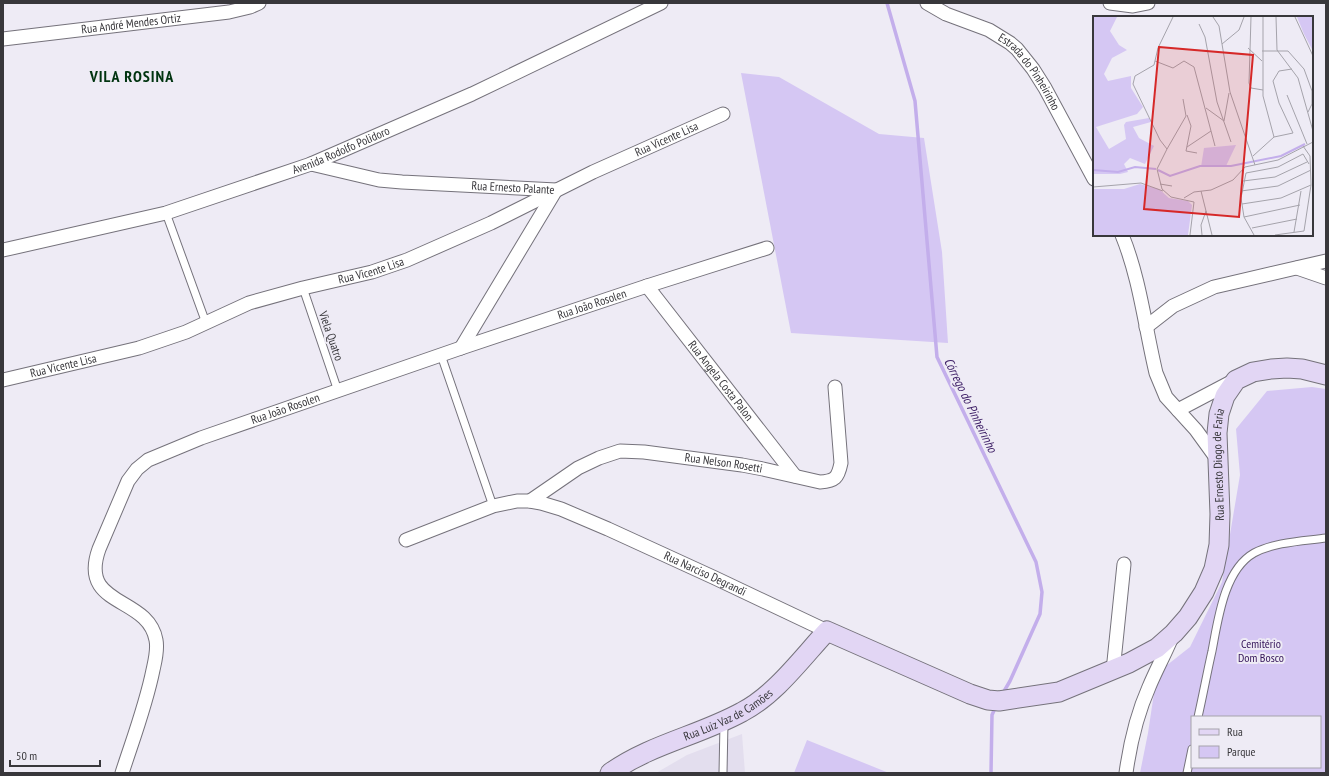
<svg xmlns="http://www.w3.org/2000/svg" width="1329" height="776" font-family="'PT Sans Narrow',sans-serif">
<style>
.built{fill:#e3deee}
.green{fill:#d5c7f3;fill-rule:evenodd}
.lines{fill:none;stroke-linecap:round;stroke-linejoin:round}
.stream{stroke:#c3aeeb;stroke-width:3.5}
.lane-casing{stroke:#75727b;stroke-width:9}
.street-casing{stroke:#75727b;stroke-width:15}
.secondary-casing{stroke:#75727b;stroke-width:21}
.lane{stroke:#fff;stroke-width:7}
.street{stroke:#fff;stroke-width:13}
.secondary{stroke:#e2d6f4;stroke-width:19}
.labels{text-anchor:middle;stroke-width:4;stroke-linejoin:round;paint-order:stroke}
.street-label{font-size:12px;fill:#38373b;stroke:#eeebf5}
.park-label{font-size:12px;fill:#341459;stroke:#eeebf5}
.water-label{font-size:13px;font-style:italic;fill:#42246a;stroke:#eeebf5}
.district-label{font-size:16px;font-weight:bold;letter-spacing:1px;fill:#013410;stroke:#eeebf5}
.inset-river{fill:none;stroke:#c3aeeb;stroke-width:2}
.inset-road{fill:none;stroke:#a5a3ab;stroke-width:1}
.view{fill:#d62828;fill-opacity:0.15;stroke:#d62828;stroke-width:2}
.inset-edge{fill:none;stroke:#38373b;stroke-width:2}
</style>
<rect width="100%" height="100%" fill="#eeebf5"/>
<path class="built" d="M742 734 745 773H656L687 755Z"/>
<path class="green" d="M741 73 779 77 879 134 924 138 942 252 948 343 791 333Z
M1312 387 1326 389V773H1140L1148 733 1157 673 1190 647 1222 582 1240 475 1236 429 1267 391ZM1192 717H1320V767H1192Z
M807 740 889 773H794Z"/>
<g class="lines">
<path class="stream" d="M887 3 915 101 937 357 1036 562 1042 592 1040 614 1010 681 1003 693
M991 773 992 715 996 706"/>
<g class="lane-casing">
<path id="lane" d="M166 213 206 323
M303 288 338 391
M441 355 493 506
M1198 717C1203 695 1207 673 1212 651 1218 620 1224 570 1254 553 1274 542 1304 541 1326 538
M723 773 724 723
M1187 773 1192 749"/>
</g>
<g class="street-casing">
<g id="street">
<path id="s1" d="M927 3 946 14 989 30 1010 43 1017 49 1033 69 1045 88 1094 179"/>
<path d="M1110 3 1133 6 1148 3"/>
<path id="s2" d="M3 39 229 12 250 7 259 3"/>
<path id="s3" d="M311 164 379 180 402 182 556 190 461 348"/>
<path d="M1122 235C1140 279 1145 327 1156 373L1166 397 1196 430 1217 459"/>
<path id="s4" d="M3 250 166 213 311 164 472 94 661 3"/>
<path d="M1297 268 1326 278"/>
<path id="s5" d="M647 286 795 476"/>
<path d="M1146 327 1173 306 1214 287 1326 261"/>
<path id="s6" d="M3 380 139 348 186 332 249 303 303 288 372 272 407 260 491 223 593 172 723 114"/>
<path d="M1178 410 1235 380"/>
<path id="s7" d="M530 501 578 468 599 458 620 451 644 452 742 465 763 469 820 482C835 481 838 478 841 463L835 387"/>
<path id="s8" d="M406 540 493 506 517 501H530L541 503 561 509 608 529 715 578 827 631"/>
<path d="M1113 671 1124 564"/>
<path id="s9" d="M122 773C133 739 146 705 153 670 155 661 158 650 156 640 148 595 78 608 99 549L128 481 137 469 148 460 201 438 461 348 647 286 767 248"/>
<path d="M1126 773C1130 744 1137 714 1149 687 1156 670 1165 654 1172 637"/>
</g>
</g>
<g class="secondary-casing">
<g id="secondary">
<path id="s10" d="M610 773C651 744 698 736 742 712 775 695 802 658 827 631L970 694 988 700 999 701 1059 692 1129 663 1157 648 1174 633 1188 617 1204 592 1214 569 1219 545 1220 514 1217 433 1219 414 1225 396 1236 380 1253 372 1271 369 1287 368 1302 369 1326 375"/>
</g>
</g>
<use href="#lane" class="lane"/>
<use href="#street" class="street"/>
<use href="#secondary" class="secondary"/>
</g>
<g class="labels">
<g class="street-label">
<text dy="4" stroke="none"><textPath href="#s2" startOffset="129">Rua André Mendes Ortiz</textPath></text>
<text dy="4" stroke="none"><textPath href="#s1" startOffset="127">Estrada do Pinheirinho</textPath></text>
<text dy="4" stroke="none"><textPath href="#s6" startOffset="709">Rua Vicente Lisa</textPath></text>
<text dy="4" stroke="none"><textPath href="#s4" startOffset="353">Avenida Rodolfo Polidoro</textPath></text>
<text dy="4" stroke="none"><textPath href="#s3" startOffset="204">Rua Ernesto Palante</textPath></text>
<text dy="4" stroke="none"><textPath href="#s6" startOffset="385">Rua Vicente Lisa</textPath></text>
<text dy="4" stroke="none"><textPath href="#s9" startOffset="830">Rua João Rosolen</textPath></text>
<text transform="translate(331 336) rotate(71)" y="4">Viela Quatro</text>
<text dy="4" stroke="none"><textPath href="#s6" startOffset="62">Rua Vicente Lisa</textPath></text>
<text dy="4" stroke="none"><textPath href="#s5" startOffset="120">Rua Angela Costa Palon</textPath></text>
<text dy="4" stroke="none"><textPath href="#s9" startOffset="506">Rua João Rosolen</textPath></text>
<text dy="4" stroke="none"><textPath href="#s7" startOffset="208">Rua Nelson Rosetti</textPath></text>
<text dy="4" stroke="none"><textPath href="#s10" startOffset="822">Rua Ernesto Diogo de Faria</textPath></text>
<text dy="4" stroke="none"><textPath href="#s8" startOffset="321">Rua Narciso Degrandi</textPath></text>
<text dy="4" stroke="none"><textPath href="#s10" startOffset="132">Rua Luiz Vaz de Camões</textPath></text>
</g>
<g class="park-label">
<text x="1261" y="648">Cemitério<tspan x="1261" dy="14">Dom Bosco</tspan></text>
</g>
<g class="water-label">
<text transform="translate(971 405) rotate(64)" y="5">Córrego do Pinheirinho</text>
</g>
<g class="district-label">
<text x="132" y="82">VILA ROSINA</text>
</g>
</g>
<g transform="translate(1093 16)">
<rect width="220" height="220" fill="#eeebf5"/>
<path d="M0 1H24L17 15 26 29 34 34 19 42 11 58 15 65 38 60V72L50 91 44 98 3 111 16 133 33 123 31 109 33 106 56 102 58 106 40 111 46 122 61 130 52 148 37 142 31 148 35 156 27 158H0ZM204 1H220V35L211 18ZM143 129 133 150 108 151 111 132ZM47 168 66 173 76 182 95 185 99 189 95 219H0V173H31Z" fill="#d5c7f3"/>
<path class="inset-river" d="M0 154 25 156 42 151 63 153M65 154 77 160 107 150H138L188 140 212 128"/>
<path class="inset-road" d="M80 1 65 32 61 49 42 60 40 68 67 124 74 133 64 153 69 173 78 181 101 186 97 219M120 1 126 10 137 76 162 149M158 1 156 67 158 72 170 74M170 1V80L181 121M183 1 184 34 205 62 220 115M202 1 220 40M106 8 112 21 124 86 138 126M129 28 146 14 151 1M155 32 169 45M169 35H195L211 53 219 75V88L215 96M62 45 80 52 91 45 101 51 122 130M194 79 214 128M113 92 131 105 136 77M94 99 98 110 93 135 104 137M181 121 200 117 186 87 180 65 186 55 199 53M94 131 118 115M74 133 93 100 90 83M160 140 181 121M150 165 182 161 214 146M67 168 79 170M0 171 48 167 70 175M108 175 119 219M148 175 185 170 218 154M91 182 101 176 118 174 140 164 152 151 185 144 220 126M149 188 188 182 218 169 217 140 210 130M151 201 207 189M159 212 204 203M201 216 208 175M109 219 108 209 113 195M161 219 151 201 148 182 153 157 185 151 210 138 216 148M182 219 211 215 218 169"/>
<path class="view" d="M66 31 160 39 146 201 51 193Z"/>
<rect width="220" height="220" class="inset-edge"/>
</g>
<rect width="1329" height="776" fill="none" stroke="#38373b" stroke-width="8"/>
<rect x="1191" y="716" width="130" height="52" fill="#eeebf5" stroke="#a5a3ab"/>
<rect x="1199" y="729" width="20" height="6" fill="#e2d6f4" stroke="#a5a3ab"/>
<text x="1227" y="736" font-size="12" fill="#38373b">Rua</text>
<rect x="1199" y="746" width="20" height="12" fill="#d5c7f3" stroke="#a5a3ab"/>
<text x="1227" y="756" font-size="12" fill="#38373b">Parque</text>
<path d="M10 760v6h90v-6" fill="none" stroke="#38373b" stroke-width="2"/>
<text x="16" y="760" font-size="12" fill="#38373b" stroke="#eeebf5" stroke-width="3" paint-order="stroke">50 m</text>
</svg>
